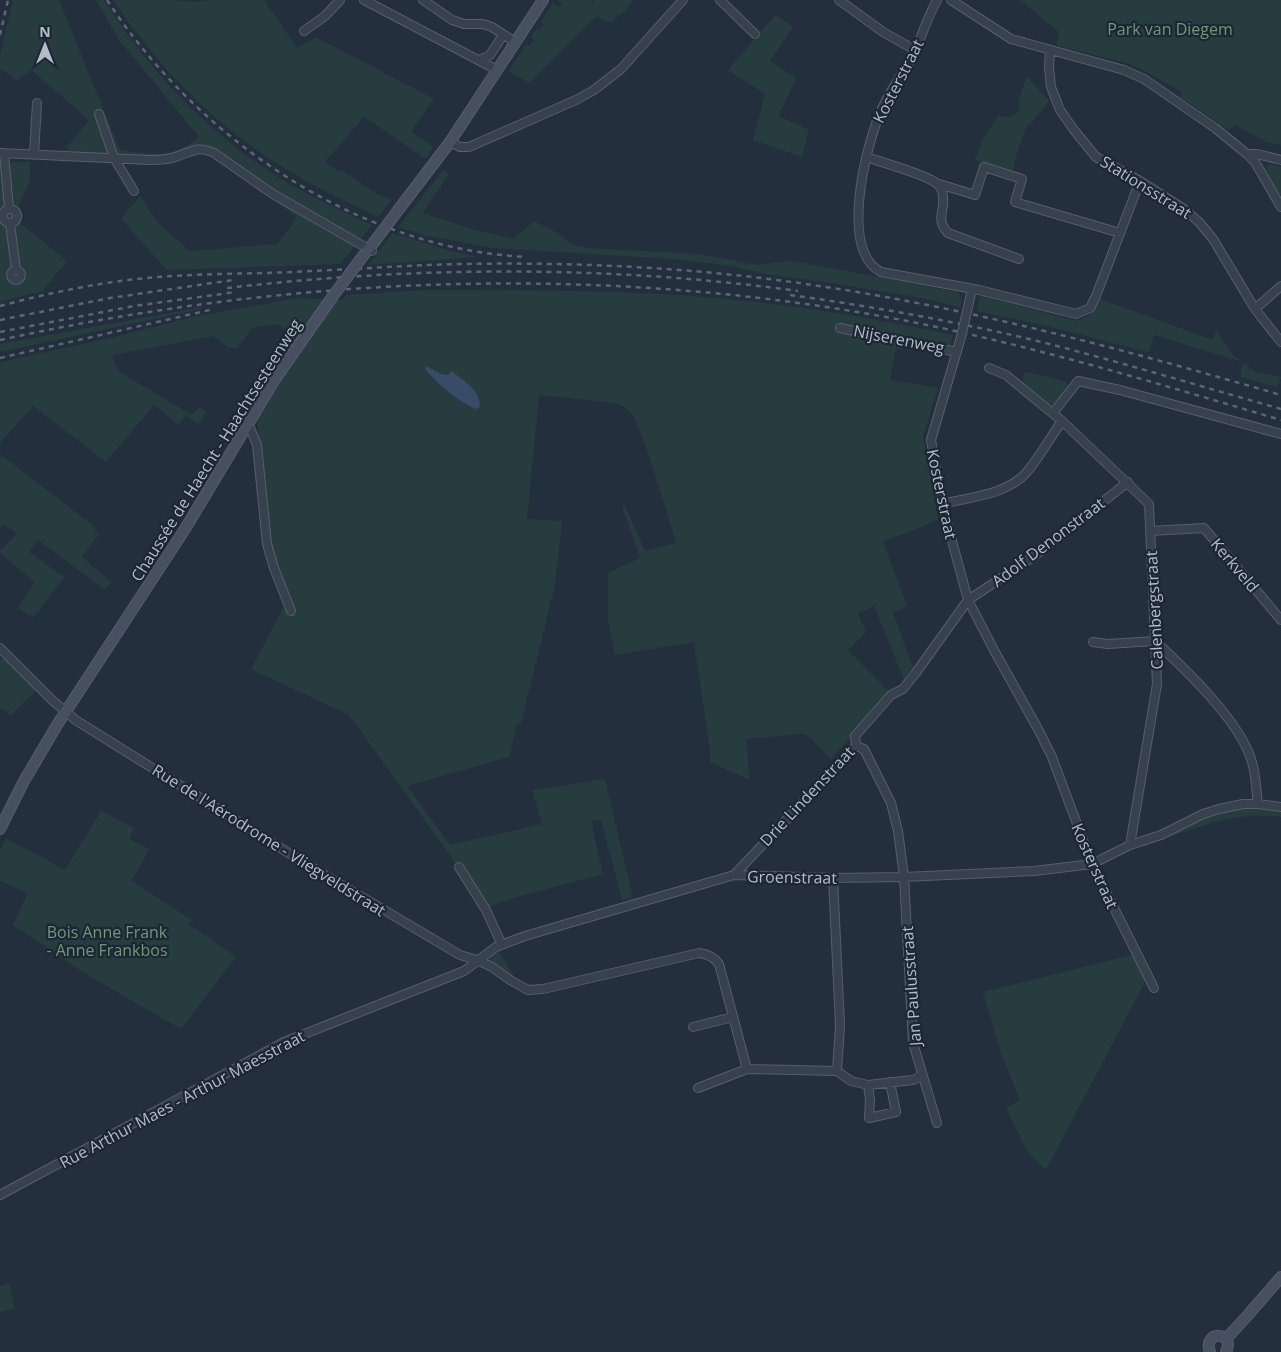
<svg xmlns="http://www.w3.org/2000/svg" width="1281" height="1352" font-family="'Open Sans',sans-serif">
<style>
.green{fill:#263c3f}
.water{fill:#394c67}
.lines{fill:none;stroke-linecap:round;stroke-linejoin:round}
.street-casing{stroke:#565f6c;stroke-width:10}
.secondary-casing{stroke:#565f6c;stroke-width:12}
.street{stroke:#38414e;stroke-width:8}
.secondary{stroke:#465061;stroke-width:10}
.rail{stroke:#5a6575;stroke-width:2.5;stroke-dasharray:5 5;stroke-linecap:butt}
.street-bridge-casing{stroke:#565f6c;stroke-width:10;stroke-linecap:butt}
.secondary-bridge-casing{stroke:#565f6c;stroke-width:12;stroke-linecap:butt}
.street-bridge{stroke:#38414e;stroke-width:8}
.secondary-bridge{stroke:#465061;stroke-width:10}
.labels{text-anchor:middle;stroke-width:4.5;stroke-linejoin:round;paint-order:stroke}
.park-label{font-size:16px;fill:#6b9a76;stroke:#1d2633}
.street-label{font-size:16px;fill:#b4bcc9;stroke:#1d2633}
</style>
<rect width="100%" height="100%" fill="#242f3e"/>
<path class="green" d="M13 0H59L120 150C153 154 171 160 199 137L119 40 96 0H104C150 72 210 135 283 180 312 197 342 211 372 225L340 264 167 270 121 219 140 196 160 225 190 251 277 244 297 217 209 155 193 154 180 160 163 164 144 163V158L67 151V147L89 120 31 70 17 81 1 69 0 72V56Z
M113 0H174C188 3 200 1 213 0 230 0 247 0 264 0L297 48 316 37 434 99 411 131 433 147 426 159 364 117 325 162 339 172 341 170 374 192 391 200 378 217C337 198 295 177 258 151 200 110 152 58 113 0Z
M557 0H591L594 2 595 0H633L625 11 610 23 597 16 529 83 509 71 526 44 530 46 534 40 531 37 536 29 539 30 544 25 541 22 553 3 560 7 562 4Z
M1020 0H1281V145L1266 142 1235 125 1229 130 1180 97 1183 93 1143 70 1129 64 1056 45 1059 32Z
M775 15 793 27 770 61 796 78 779 116 809 130 802 157 753 140 765 94 728 70Z
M1027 76 1049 101 1030 125H1027L1016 156 1013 172 975 160 983 139 998 116C1008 118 1015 117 1020 108L1018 102Z
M13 162H30V181L18 206 23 214 20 223 67 261 43 291 0 302V167L9 166Z
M1269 164 1281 167V196L1265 170Z
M443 170 449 174 423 213 472 229 514 239 534 221 558 233 572 245 588 248 700 254 756 265 793 261 958 292 962 299 960 307 911 296 831 283 766 274 732 266 673 259 493 248 428 236 398 227Z
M393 233 451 251 478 257 368 265Z
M426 290C506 290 585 290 665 294 762 300 858 314 953 335L949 352 903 343 902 349H896L890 380 938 388 923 436 938 520 883 542 907 606 893 613 913 667 904 680 874 606 858 613 866 632 848 650 890 693 831 759 811 738 803 734 746 739 750 780 710 762V751L694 642 615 655 608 620V573L640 558 624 512 622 499 645 551 676 543 650 458 635 418 626 408 615 403 539 395 527 519 562 521 555 585 521 723 517 724 509 757 407 786 450 845 542 824 532 790 605 779 633 898 622 900 601 819 591 821 603 874 513 898 486 908 478 901 455 862 349 715 251 669 288 599 269 543 257 416 245 410 291 334 277 324 252 328 237 348H229L213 336 112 355 118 371 192 415 199 407 206 412 199 424 186 415 179 425 154 405 106 462 33 406 0 443V362L106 339 197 316 298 298 342 300 346 295Z
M982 296 1077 321 1092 314 1100 299 1213 340 1216 330 1233 355 1256 372 1281 377 1277 387 1240 377 1243 362 1154 335 1149 352 1046 326 977 311 980 297Z
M202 307 201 309 0 352V344Z
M1028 372 1066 382 1069 387C1067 394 1059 402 1052 405L1048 404 1023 382 1024 373Z
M0 454 96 528 94 531 99 535 82 557 111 582 105 590 38 540 29 552 64 577 33 618 18 608 35 582 0 553V551L17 534 4 524 0 528Z
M3 657 36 691 11 715 0 708V659Z
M1240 807H1265L1281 810V817C1242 811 1208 824 1172 836L1170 834 1216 812Z
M101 811 134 828 129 839 149 849 132 881 192 920 189 924 236 957 181 1029 84 973 13 925 28 893 0 881V851L6 838 65 870Z
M500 953 515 978 513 980 492 962 491 957 495 954Z
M1132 955 1146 980 1046 1170 1026 1150 1006 1108 1020 1100 1002 1056 983 992Z
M9 1283 15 1308 0 1312V1286Z"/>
<path class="water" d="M426 366 441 374 448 375 452 371C464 382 480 389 480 407L475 409C455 399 440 386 425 369Z"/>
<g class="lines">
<g class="street-casing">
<path id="street" d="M364 0 497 70
M423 0 452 20 464 24H483L492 27 515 42
M720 0 755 34
M839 0 883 32 915 50
M937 0C930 13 925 26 920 39 918 45 916 52 913 57 901 75 888 94 880 113 866 147 839 250 881 272L979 290 1076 314 1090 308 1096 296 1140 181
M951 0 1011 39 1124 70 1144 79 1215 128 1247 154 1255 162 1281 207
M304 31 325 16 340 0
M1050 50 1049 67 1051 87 1060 110 1074 130 1096 157 1140 181 1184 209 1199 222 1213 239 1255 309 1281 342
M479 60 490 55 503 35
M99 114 114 158 134 191
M450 142 460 147H469L576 100 594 90 621 69 683 0
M0 153 150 160C159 160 167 160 175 157 192 152 196 145 214 153L273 194 372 251
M4 153 9 209
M34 154 37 103
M1247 154H1257L1281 160
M866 157C881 162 927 175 936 183 940 186 943 192 943 197 945 212 935 219 948 233L1019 259
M936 183 975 195 984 167 1022 179 1015 202 1120 233
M3 216a7 7 0 1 1 14 0a7 7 0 1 1-14 0Z
M10 224 16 269
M11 275a5 5 0 1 1 10 0a5 5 0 1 1-10 0Z
M968 307 972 289
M1255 309 1281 286
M840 328 957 352
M961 337 931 440 942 504 968 600 996 654 1038 729 1052 757 1092 864 1154 988
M989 368 1006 375 1062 421 1149 504 1157 684 1130 845
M1053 413 1078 381 1120 390 1281 434
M239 421 250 428 257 445 267 544 274 568 291 611
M942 504C970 497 1007 495 1027 472 1040 456 1050 438 1062 421
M1150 531 1204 528 1281 620
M1093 642 1108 644 1155 641C1185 669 1241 722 1252 762 1256 775 1256 790 1258 804
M0 648 53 701 77 721 308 865 460 955 477 960 492 967 510 980 528 990 543 989 699 953C708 954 714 957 719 964L747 1069 837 1071 851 1081 868 1085 913 1080 922 1076
M856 746 864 749 891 803 898 831 904 877 913 1043 937 1123
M459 867 486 910 502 945
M734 875 856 746 855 736 891 695 903 689 915 674 968 600 1033 557 1128 482
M833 878 840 1025 837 1071
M693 1027 733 1017
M868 1085 870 1100 869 1118 896 1112 890 1082
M698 1088 747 1069
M0 1195 284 1042 464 971 496 947 525 936 734 875 833 878 904 877 1034 871 1092 864 1130 845 1161 835 1203 814 1219 809 1243 804H1258L1281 807"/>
</g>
<g class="secondary-casing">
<path id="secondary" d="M399 209 450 142 543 0
M363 256 375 241
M0 829 24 781 57 725 185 529 275 379 333 296
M1226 1339 1248 1315 1281 1277
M1210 1352C1202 1330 1236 1331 1226 1352"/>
</g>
<use href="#street" class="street"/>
<use href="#secondary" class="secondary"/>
<path class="rail" d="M107 0C198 139 358 249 527 257
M0 35 8 0
M227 288C415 266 609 265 798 291
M790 295C869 306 947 320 1025 338 1111 359 1196 385 1281 409
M0 306C56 291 115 279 173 276 219 273 265 274 310 271 360 269 410 265 460 264 573 262 687 267 799 283 963 306 1122 349 1281 395
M0 320 110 298 233 280
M0 332 134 306 236 292
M0 340C295 275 604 263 902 320 1031 345 1156 383 1281 420
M0 358 214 309"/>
<g class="street-bridge-casing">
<path id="street-bridge" d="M961 337 968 307"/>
</g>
<g class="secondary-bridge-casing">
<path id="secondary-bridge" d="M375 241 399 209
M333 296 363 256"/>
</g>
<use href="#street-bridge" class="street-bridge"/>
<use href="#secondary-bridge" class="secondary-bridge"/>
</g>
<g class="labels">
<g class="park-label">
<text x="1170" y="35">Park van Diegem</text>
<text x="107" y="938">Bois Anne Frank<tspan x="107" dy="18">- Anne Frankbos</tspan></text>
</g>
<g class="street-label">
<text transform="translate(898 81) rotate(-63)" y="6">Kosterstraat</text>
<text transform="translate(1146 187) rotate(32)" y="6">Stationsstraat</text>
<text transform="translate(899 339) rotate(11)" y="6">Nijserenweg</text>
<text transform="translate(216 450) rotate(-58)" y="6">Chaussée de Haecht - Haachtsesteenweg</text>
<text transform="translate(942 494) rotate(78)" y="6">Kosterstraat</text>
<text transform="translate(1048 542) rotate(-37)" y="6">Adolf Denonstraat</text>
<text transform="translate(1235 565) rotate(50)" y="6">Kerkveld</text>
<text transform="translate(1154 610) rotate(-93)" y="6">Calenbergstraat</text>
<text transform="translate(807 796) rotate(-47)" y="6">Drie Lindenstraat</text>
<text transform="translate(269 840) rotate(32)" y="6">Rue de l'Aérodrome - Vliegveldstraat</text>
<text transform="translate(1095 866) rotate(66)" y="6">Kosterstraat</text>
<text transform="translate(792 877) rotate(1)" y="6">Groenstraat</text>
<text transform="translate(911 986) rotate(-94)" y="6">Jan Paulusstraat</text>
<text transform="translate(182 1099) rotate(-28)" y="6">Rue Arthur Maes - Arthur Maesstraat</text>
</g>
</g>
<g transform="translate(45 45)" stroke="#1d2633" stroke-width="4" paint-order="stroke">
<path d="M0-4L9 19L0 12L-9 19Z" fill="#b4bcc9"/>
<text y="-8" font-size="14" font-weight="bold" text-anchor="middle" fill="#b4bcc9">N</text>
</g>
</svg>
